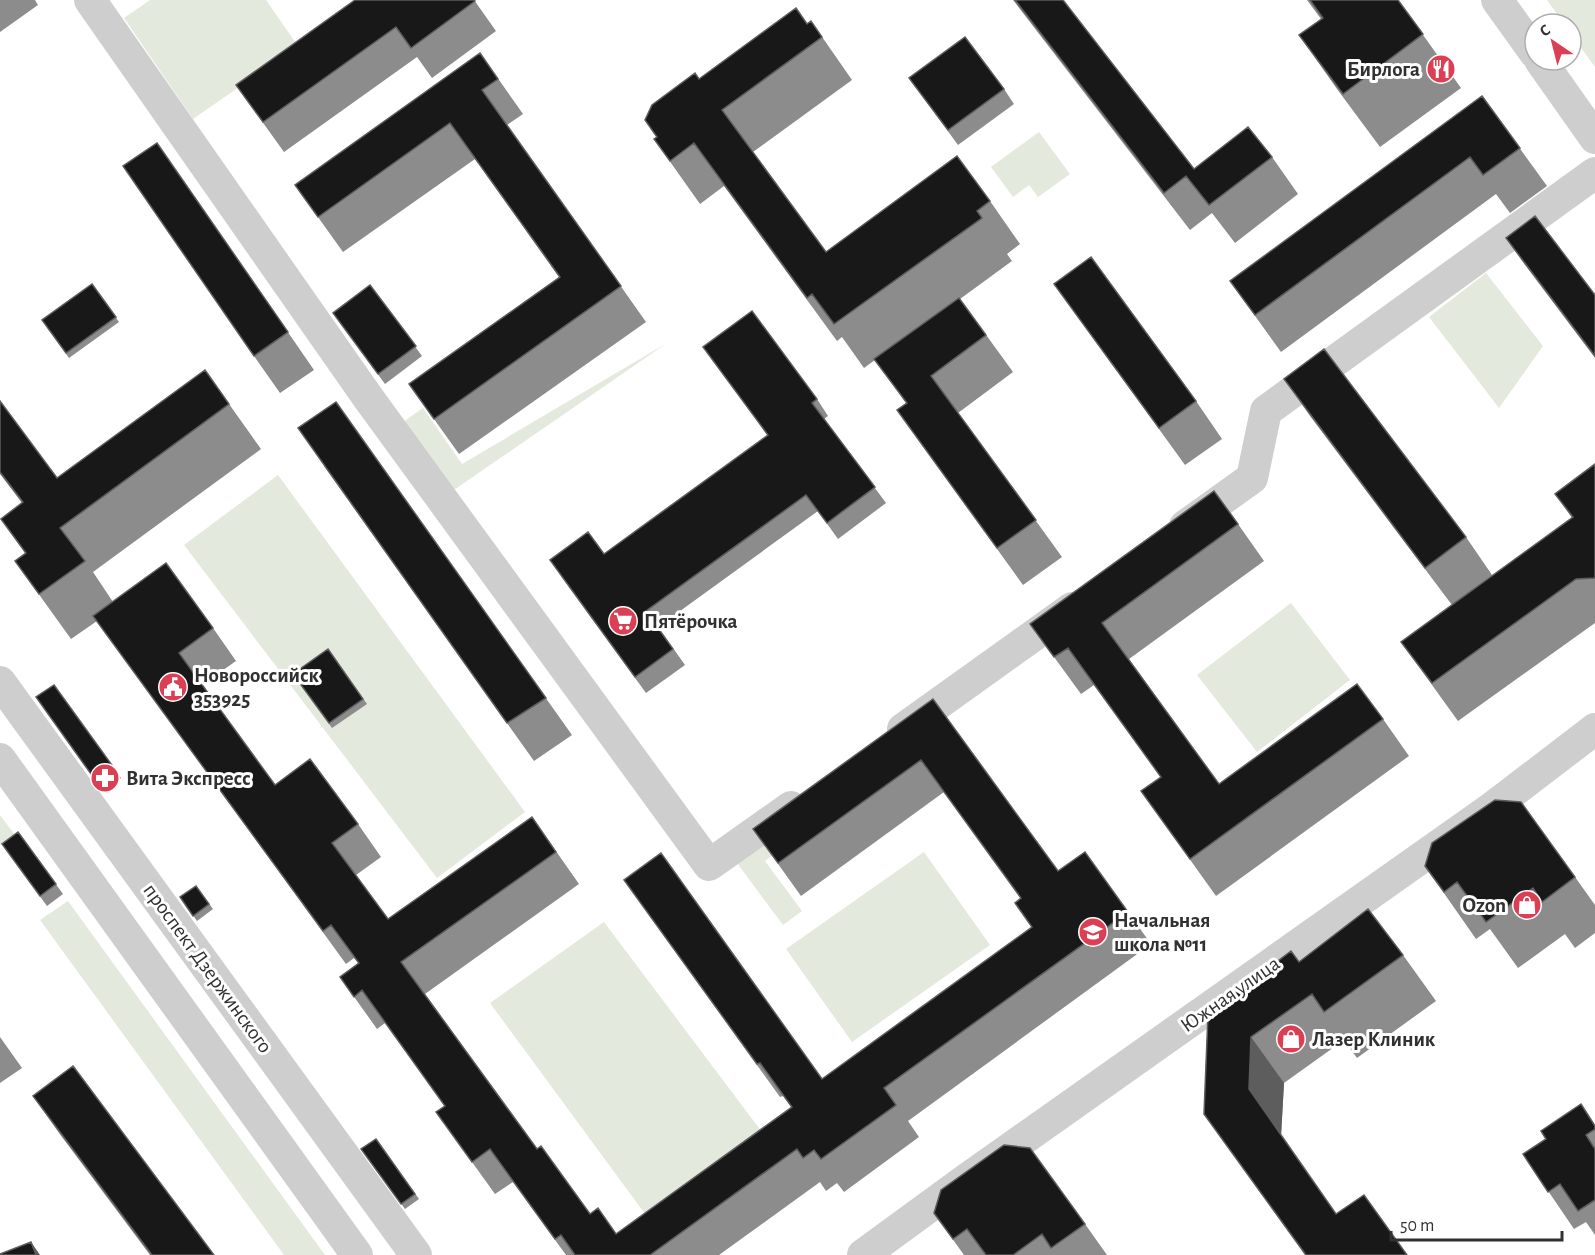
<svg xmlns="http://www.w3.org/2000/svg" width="1595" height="1255" font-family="'Alegreya Sans',sans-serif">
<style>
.green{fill:#e4e9dd}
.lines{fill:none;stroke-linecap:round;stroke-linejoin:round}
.minor{stroke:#cecece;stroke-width:32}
.wall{fill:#8c8c8c}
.shaded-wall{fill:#5d5d5d}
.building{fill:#181818;stroke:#5d5d5d;stroke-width:1.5}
.labels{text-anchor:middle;stroke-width:6;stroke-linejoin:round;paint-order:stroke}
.poi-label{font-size:21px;font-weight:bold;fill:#313131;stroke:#fff;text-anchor:start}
.street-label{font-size:21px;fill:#313131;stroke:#fff}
</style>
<rect width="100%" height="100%" fill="#fff"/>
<path class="green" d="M150 0H266L298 46 193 119 124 18Z
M1547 0H1595V67L1571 34V24H1564Z
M1039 132 1070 174 1038 197 1029 185 1013 197 991 167Z
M1486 273 1543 346 1499 408 1429 317Z
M667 343 451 492 400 424 423 408 462 464Z
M278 475 525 812 437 878 184 545Z
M1291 603 1350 680 1257 752 1197 675Z
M890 750 899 762 765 861 802 911 783 925 737 863Z
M0 815 15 835 0 845Z
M924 852 990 945 852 1042 786 949Z
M68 901 325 1255H284L40 920Z
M604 922 765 1136 648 1218 490 1003Z"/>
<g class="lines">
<path class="minor" d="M90 0 369 399 709 865 791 807
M1497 0 1535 53
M1540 60 1595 138
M1185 526 1252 478 1266 411 1595 173
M0 682 416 1255
M903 729 1072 608
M0 759 357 1255
M863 1255 967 1179 1493 807 1595 729"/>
</g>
<path class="wall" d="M0 0H35L38 5 0 32Z
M355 0H474L496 31 432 78 417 57 284 152 236 85Z
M1013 0H1063L1194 169 1272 157 1298 194 1235 243 1212 213 1190 230Z
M1307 0H1398L1461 88 1380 147 1337 89 1299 35 1321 19Z
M811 21 852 80 753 152 826 252 990 201 1020 244 1007 254 1012 261 960 299 1013 372 958 413 1062 557 1023 585 897 410 906 403 875 360 864 368 842 337 837 341 724 186 700 204 654 139 657 137 645 120 699 79Z
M480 53 523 114 507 125 646 322 459 454 409 384 559 277 475 159 343 252 295 185Z
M909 78 1004 89 1014 104 958 145Z
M1482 96 1547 186 1510 213 1496 194 1281 352 1230 281Z
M183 180 314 370 280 393 254 356Z
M1506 238 1595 295V358L1525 265Z
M92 284 119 322 69 358 42 320Z
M1054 284 1196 401 1222 439 1185 465Z
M370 285 422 356 385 384 333 313Z
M703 347 817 399 828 416 824 419 886 503 838 539 818 511 658 627 685 665 646 693 561 576 604 554 768 436Z
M1284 379 1466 537 1492 575 1452 605 1310 416Z
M0 401 57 478 229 404 261 449 93 572 113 602 213 628 236 661 202 685 275 785 358 824 381 857 356 875 388 919 532 817 579 884 425 994 537 1149 590 1214 616 1234 791 1107 783 1096 780 1097 624 880 822 1079 1032 927 1015 903 1021 898 944 792 801 896 753 829 933 699 1058 871 1128 912 1151 944 908 1121 919 1137 844 1192 837 1183 826 1191 820 1182 719 1255H566L513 1182 495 1194 436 1112 445 1106 385 1023 377 1029 340 977 358 963 354 958 346 964 97 621 71 639 15 561 25 553 1 519 22 503 0 474Z
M336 402 572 735 534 761 324 466Z
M1595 464V623L1458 721 1401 642 1572 518 1555 494Z
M1238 524 1264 561 1129 659 1219 784 1383 719 1409 756 1216 896 1141 791 1161 777 1094 685 1081 694 1030 624Z
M328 649 367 704 332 728 293 674Z
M54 685 121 778 103 791 36 697Z
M18 832 63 894 47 906 2 844Z
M1425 866 1575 877 1595 905V933L1575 948 1565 934 1518 968 1490 929 1476 939Z
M196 886 213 909 197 921 180 897Z
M1403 955 1436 1001 1357 1058 1344 1040 1284 1083 1281 1136 1336 1214 1407 1255H1305L1204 1114 1208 1014 1299 962Z
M0 1037 22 1068 0 1083Z
M33 1096 214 1255H150L59 1133Z
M1595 1125V1235L1586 1222 1574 1229 1523 1154Z
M376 1139 419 1199 405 1209 361 1149Z
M934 1213 1085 1224 1107 1255H964Z"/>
<path class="shaded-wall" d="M1251 1037 1284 1083 1281 1136 1249 1089Z
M31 1242 40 1255H36Z"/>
<path class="building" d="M355 0H474L475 1 411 48 396 27 263 122 236 85Z
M1015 0H1063L1194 169 1248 127 1272 157 1209 205 1186 176 1164 193Z
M1310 0H1398L1423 34 1343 94 1299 35 1323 18Z
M796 8 807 24 811 21 822 37 722 110 826 252 957 156 990 201 977 211 982 218 834 324 812 294 807 298 694 143 670 161 654 139 657 137 645 120 652 105 695 73 699 79Z
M965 37 1004 89 948 130 909 78Z
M480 53 498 79 482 90 621 286 434 419 409 384 560 277 450 123 318 217 295 185Z
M1482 96 1520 148 1483 175 1470 157 1255 315 1230 281Z
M157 143 288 332 254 356 123 166Z
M1535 216 1595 295V356L1506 238Z
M1091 257 1196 401 1159 428 1054 284Z
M92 284 116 317 66 353 42 320Z
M370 285 416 346 378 374 333 313Z
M959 298 986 335 931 376 1036 520 997 548 897 410 907 403 874 359Z
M752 311 817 399 812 403 875 487 827 523 806 495 646 611 673 649 635 677 550 560 588 532 604 554 768 435 703 347Z
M1324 349 1466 537 1425 568 1284 379Z
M205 370 229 404 60 528 85 561 39 594 15 561 26 553 1 519 23 502 0 472V401L57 478Z
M336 402 546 698 507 723 298 428Z
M1595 464V578L1576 579 1432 683 1401 642 1573 517 1555 494Z
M1214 491 1238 524 1102 623 1219 784 1357 684 1383 719 1190 859 1141 791 1161 777 1068 648 1054 657 1030 624Z
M166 563 213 628 179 653 275 785 310 759 358 824 332 843 388 919 532 817 556 852 401 962 537 1149 541 1146 590 1214 598 1208 616 1234 792 1107 760 1063 757 1064 624 880 661 853 822 1079 1032 927 1015 903 1021 898 921 760 778 863 753 829 933 699 1058 871 1085 852 1128 912 884 1088 896 1105 821 1159 814 1150 803 1158 797 1149 650 1255H575L561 1235 555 1239 490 1149 472 1162 436 1112 445 1106 362 990 354 997 340 977 359 963 331 925 323 931 93 616Z
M328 649 363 699 329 723 293 674Z
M54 685 114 768 96 781 36 697Z
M1495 800 1521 802 1575 877 1542 902 1533 888 1486 922 1457 882 1444 892 1425 866 1432 843Z
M18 832 56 884 40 896 2 844Z
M196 886 209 904 193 916 180 897Z
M1368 909 1403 955 1324 1012 1312 994 1251 1037 1249 1089 1336 1214 1364 1195 1407 1255H1306L1204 1114 1208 1014 1291 951 1299 962Z
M73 1066 214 1255H152L33 1096Z
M1581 1104 1595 1126V1129L1586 1135 1595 1149V1200L1578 1211 1560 1184 1548 1192 1523 1154 1546 1139 1541 1131Z
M376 1139 415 1194 401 1204 361 1149Z
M1004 1145 1030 1148 1085 1224 1051 1248 1042 1234 1013 1255H986L967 1229 953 1239 934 1213 941 1190Z
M31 1242 36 1255H0V1254Z"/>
<defs>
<g id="restaurant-disc" transform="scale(1.5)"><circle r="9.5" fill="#db3f53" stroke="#fff"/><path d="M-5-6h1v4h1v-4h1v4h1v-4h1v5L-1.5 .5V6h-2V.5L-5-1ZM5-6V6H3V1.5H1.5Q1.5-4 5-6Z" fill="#fff"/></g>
<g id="supermarket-disc" transform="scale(1.5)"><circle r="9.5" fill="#db3f53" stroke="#fff"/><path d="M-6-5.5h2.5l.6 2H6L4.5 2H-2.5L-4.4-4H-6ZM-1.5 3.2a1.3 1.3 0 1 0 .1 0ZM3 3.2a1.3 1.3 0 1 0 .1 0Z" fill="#fff"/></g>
<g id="civic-disc" transform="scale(1.5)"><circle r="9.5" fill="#db3f53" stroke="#fff"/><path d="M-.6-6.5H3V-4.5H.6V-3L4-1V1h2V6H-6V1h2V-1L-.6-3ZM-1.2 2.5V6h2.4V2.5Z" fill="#fff"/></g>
<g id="pharmacy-disc" transform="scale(1.5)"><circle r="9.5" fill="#db3f53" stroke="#fff"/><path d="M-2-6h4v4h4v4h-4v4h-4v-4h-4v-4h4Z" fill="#fff"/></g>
<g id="shop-disc" transform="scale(1.5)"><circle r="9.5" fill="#db3f53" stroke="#fff"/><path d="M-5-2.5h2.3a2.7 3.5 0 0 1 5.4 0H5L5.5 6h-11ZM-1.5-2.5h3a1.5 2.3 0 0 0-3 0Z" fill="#fff"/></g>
<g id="school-disc" transform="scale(1.5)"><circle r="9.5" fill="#db3f53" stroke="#fff"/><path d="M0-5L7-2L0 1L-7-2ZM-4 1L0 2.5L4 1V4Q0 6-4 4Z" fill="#fff"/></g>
</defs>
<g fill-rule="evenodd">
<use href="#restaurant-disc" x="1441" y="69"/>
<use href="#supermarket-disc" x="623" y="621"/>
<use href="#civic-disc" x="173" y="687"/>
<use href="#pharmacy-disc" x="105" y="778"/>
<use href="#shop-disc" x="1527" y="905"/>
<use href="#school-disc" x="1093" y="932"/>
<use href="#shop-disc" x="1291" y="1039"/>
</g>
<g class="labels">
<g class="poi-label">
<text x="1420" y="76" text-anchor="end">Бирлога</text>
<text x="644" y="628">Пятёрочка</text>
<text x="194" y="682">Новороссийск<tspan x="194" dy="24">353925</tspan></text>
<text x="126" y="785">Вита Экспресс</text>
<text x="1506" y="912" text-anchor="end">Ozon</text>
<text x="1114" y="927">Начальная<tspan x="1114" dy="24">школа №11</tspan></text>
<text x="1312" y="1046">Лазер Клиник</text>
</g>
<g class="street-label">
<text transform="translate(208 968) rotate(54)" y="7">проспект Дзержинского</text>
<text transform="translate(1230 994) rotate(-35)" y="7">Южная улица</text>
</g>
</g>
<g transform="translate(1553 42) rotate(325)"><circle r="28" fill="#ffffff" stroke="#adadad" stroke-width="1.5"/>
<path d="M0-4.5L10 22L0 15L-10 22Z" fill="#db3f53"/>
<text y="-9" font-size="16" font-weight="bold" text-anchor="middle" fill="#313131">С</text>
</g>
<path d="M1391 1231v9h171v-9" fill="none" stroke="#313131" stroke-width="3"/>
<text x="1400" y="1231" font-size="18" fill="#313131" stroke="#ffffff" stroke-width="4.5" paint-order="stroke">50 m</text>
</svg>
